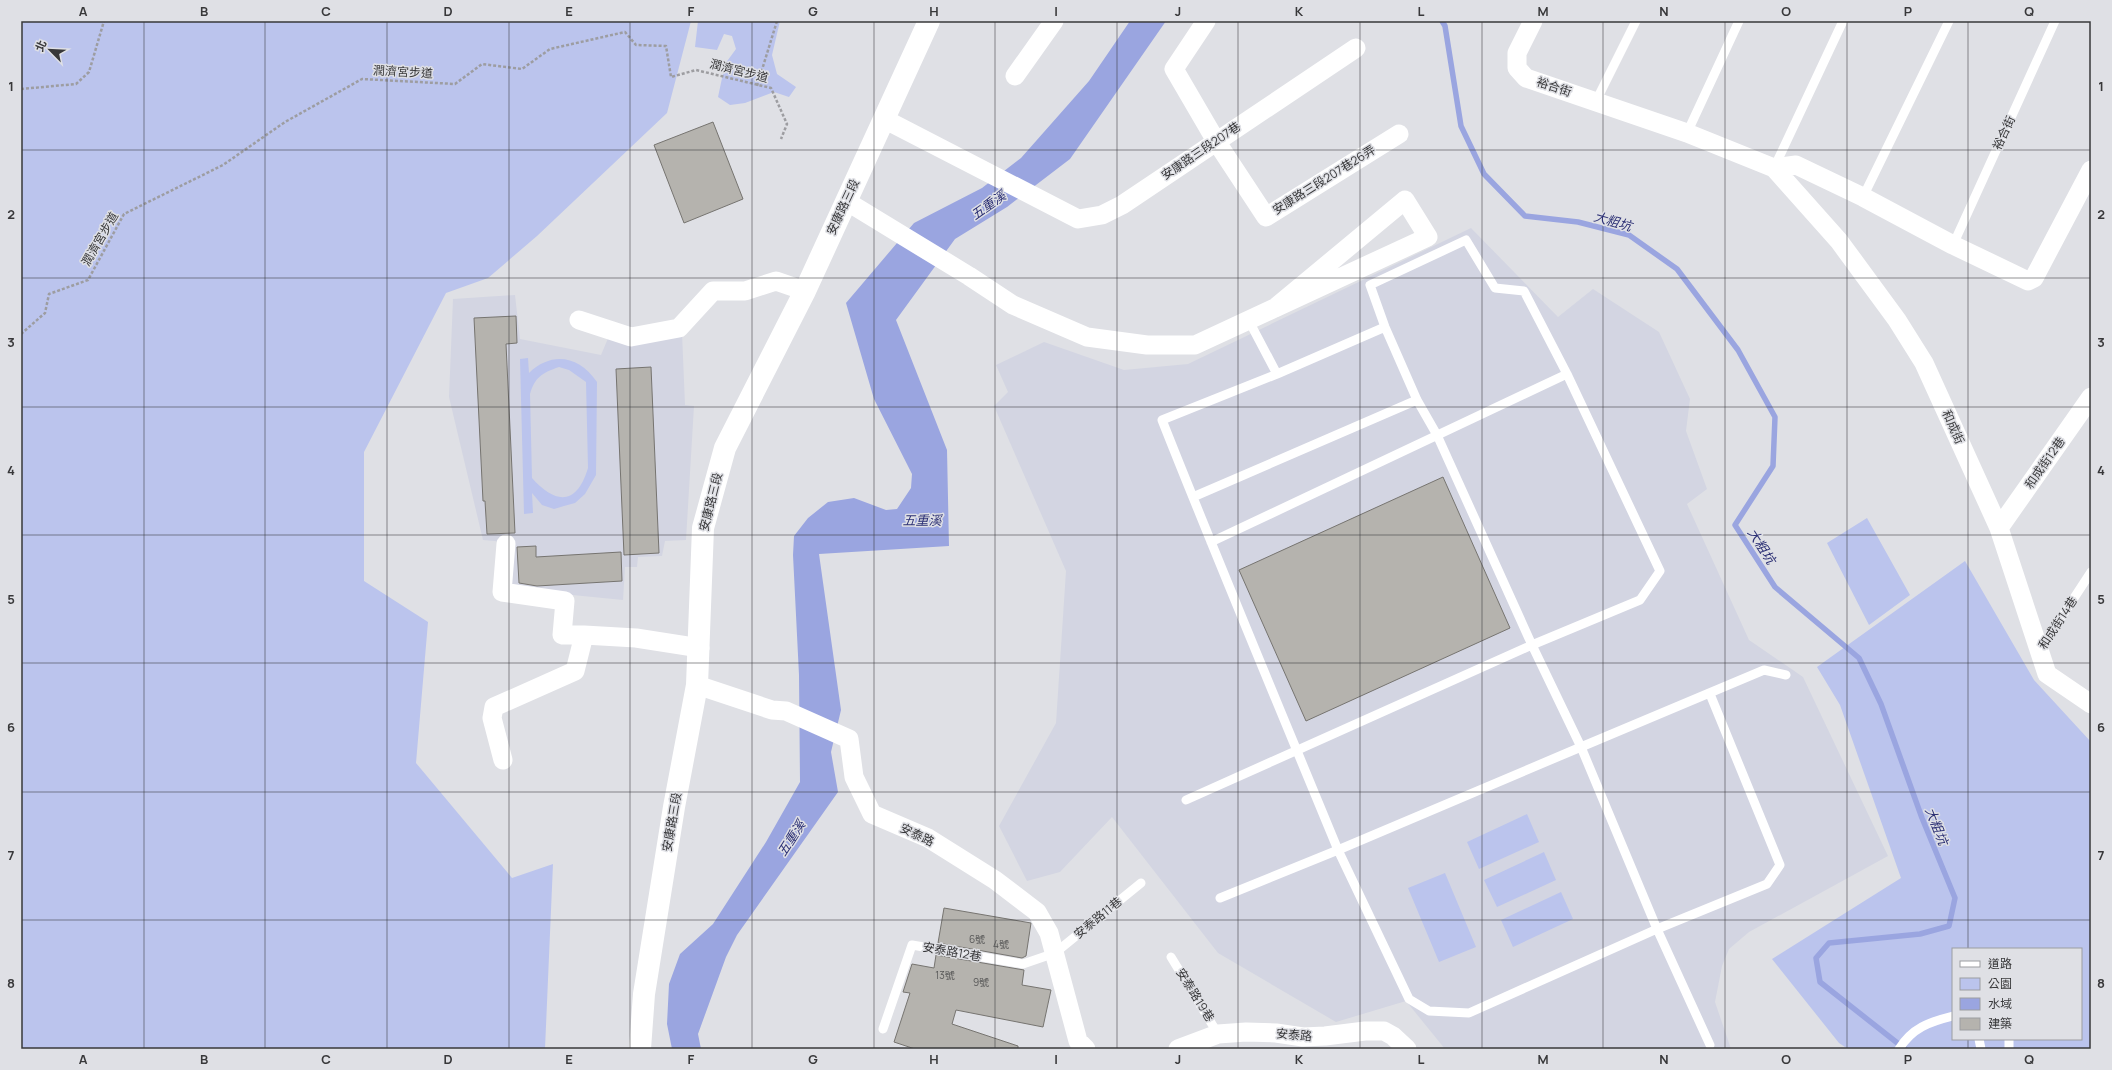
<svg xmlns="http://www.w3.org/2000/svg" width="2112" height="1070" font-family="Manrope,'Noto Sans TC',sans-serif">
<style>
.built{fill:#d3d5e2}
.green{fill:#bbc4ed;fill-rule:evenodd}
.water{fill:#9aa5e0}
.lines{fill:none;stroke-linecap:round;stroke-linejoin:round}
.stream{stroke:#9aa5e0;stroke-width:5.5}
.building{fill:#b5b3ae;stroke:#767470}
.path{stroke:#9d9da1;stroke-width:2.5;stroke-dasharray:3 2;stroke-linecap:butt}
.lane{stroke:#fff;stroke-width:9}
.street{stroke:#fff;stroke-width:19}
.secondary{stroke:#fff;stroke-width:22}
.grid{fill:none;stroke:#38383a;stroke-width:1;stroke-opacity:0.55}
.labels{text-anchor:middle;stroke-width:3;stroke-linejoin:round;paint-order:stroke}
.number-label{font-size:10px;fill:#575757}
.street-label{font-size:12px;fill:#38383a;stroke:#dfe0e5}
.water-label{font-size:13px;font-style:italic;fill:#2b2f74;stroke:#dfe0e5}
.neatline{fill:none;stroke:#38383a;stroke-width:1.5}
.grid-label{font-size:13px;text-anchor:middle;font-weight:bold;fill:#38383a}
</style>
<rect width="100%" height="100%" fill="#dfe0e5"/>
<path class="built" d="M1471 228 1558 317 1593 289 1659 332 1690 399 1686 431 1707 489 1687 504 1749 640 1803 677 1888 856 1749 932 1729 949 1722 966 1715 1002 1731 1049H1445L1406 1001 1336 1022 1218 953 1112 817 1060 872 1027 881 999 826 1056 723 1066 571 994 406 1008 392 996 365 1044 342 1124 370 1188 364Z
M515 295 520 339 601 355 609 336 682 333 685 405 694 406 686 540 665 541 662 556 638 557 637 567H625L623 600 512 589 514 543 483 540 449 397 453 299Z"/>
<path class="green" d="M21 21H691L667 113 537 236 488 278 446 293 364 452V581L428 622 416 763 512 878 553 864 545 1049H21Z
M698 21H780L772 55 777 74 796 87 789 97 774 92 745 103 730 105 718 97 725 64 736 49 732 36 724 34 717 50 695 47Z
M528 358 529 373C552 351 579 356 597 382L596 475 585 494 575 503 564 506 554 509 542 505 532 493 533 513 524 514 520 359ZM559 367 569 370 586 382 588 468C577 505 556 505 532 478L530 394C535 377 542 373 559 367Z
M1867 518 1910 595 1869 625 1827 543Z
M1965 561 2034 680 2091 742V1049H1848L1839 1043 1772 959 1901 878 1840 705 1817 667ZM1953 949H2081V1039H1953Z
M1527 814 1539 842 1479 869 1467 842Z
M1544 852 1556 880 1497 907 1484 880Z
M1445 873 1476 947 1439 962 1408 888Z
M1561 892 1573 919 1513 947 1501 920Z"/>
<path class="water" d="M1130 21H1166L1070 159 1007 207 955 239 896 320 947 450 949 546 819 554 841 710 831 752 838 792 737 935 726 957 698 1034 701 1049H672L667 1024 669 984 680 954 713 924 766 842 800 782 799 675 793 555 794 536 808 518 828 502 854 498 886 510 897 509 911 488 912 474 874 399 846 303 914 223 982 188 1021 158 1089 81Z"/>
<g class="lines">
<path class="stream" d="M1442 21 1445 26 1461 126 1484 174 1525 216 1578 222 1629 235 1677 269 1738 350 1775 417 1773 466 1735 525 1775 587 1859 658 1881 704 1922 818 1955 898 1949 926 1920 934 1829 943 1816 958 1820 982 1905 1049"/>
</g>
<path class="building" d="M713 122 743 199 684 223 654 145Z
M516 316 517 343 506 344 515 533 487 534 485 501H483L474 318Z
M651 367 659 553 624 555 616 369Z
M1443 477 1510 628 1306 721 1239 570Z
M536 546V557L621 552 622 581 537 586 519 583 517 547Z
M944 908 1031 923 1026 956 1022 958 938 943Z
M936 955 1024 970 1022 985 1051 990 1043 1027 956 1010 952 1024 1018 1046V1049H915L894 1042 910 993 903 992 912 964 934 968Z"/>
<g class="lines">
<path class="path" d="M757 86 777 21
M21 89 76 84 89 72 104 21
M21 334 45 313 49 294 88 280 124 214 223 165 285 122 362 79 455 84 482 64 522 69 550 49 625 32 636 45 666 46 671 77 696 70 771 88 787 124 781 139"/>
<path class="lane" d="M1596 101 1636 21
M1687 133 1739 21
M1774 168 1843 21
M1863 197 1949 21
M1953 245 2055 21
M1249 321 1277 374
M1193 497 1417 400
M1211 542 1567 374
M2040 650 2091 572
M1186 800 1532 645 1640 600 1660 571 1567 374 1524 291 1495 288 1466 240 1370 285 1385 327 1417 400 1437 435 1532 645 1581 747 1338 850C1279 707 1219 564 1162 420L1277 374 1385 327
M1220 898 1338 850 1409 999 1429 1011 1469 1013 1657 929 1767 884 1780 865 1710 694
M1171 957 1218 1034
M883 1029 912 945 1023 964 1055 953 1141 883
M1979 1039 1981 1049
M2009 1039V1049
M1710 1045 1657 929 1581 747 1764 670 1786 675
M1899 1049C1912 1028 1929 1022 1953 1016"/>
<path class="street" d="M1206 21 1174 69 1216 141 1266 217 1399 134
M1533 21 1517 53V68L1526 78 1687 133 1774 168 1796 165 1863 197 1953 245 2028 281 2034 278 2091 170
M1015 76 1054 21
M884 119 1078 219 1102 215 1122 205 1356 48
M1774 168 1839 241 1897 320 1924 363 1999 528 2047 674 2091 704
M846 201 969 276 1013 305 1087 337 1147 345H1195L1428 237 1405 200 1275 308
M579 320 631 337 679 328 713 291H745L776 281 805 291
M1999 528 2091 397
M506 544 502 592 565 601 562 635H584
M697 685 772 710 786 711 849 739 854 777 872 814 928 838 995 880 1037 912 1049 933 1078 1041 1086 1049
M503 760 492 718 494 707 575 671 584 635 636 638 700 648
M1178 1049 1218 1034 1246 1032 1276 1033 1303 1037 1325 1036 1365 1031H1384L1393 1036 1407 1049"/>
<path class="secondary" d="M640 1049 644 994 674 807 697 685 703 528 725 448 805 291 929 21"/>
</g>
<path class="grid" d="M144 21V1049M265 21V1049M387 21V1049M509 21V1049M630 21V1049M752 21V1049M874 21V1049M995 21V1049M1117 21V1049M1238 21V1049M1360 21V1049M1482 21V1049M1603 21V1049M1725 21V1049M1847 21V1049M1968 21V949M21 150H2091M21 278H2091M21 407H2091M21 535H2091M21 663H2091M21 792H2091M21 920H2091M1968 1039V1049"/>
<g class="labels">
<g class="number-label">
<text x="977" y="943">6號</text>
<text x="1001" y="948">4號</text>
<text x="945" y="979">13號</text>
<text x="981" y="986">9號</text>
</g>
<g class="street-label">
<text transform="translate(739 71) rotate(14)" y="4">潤濟宮步道</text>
<text transform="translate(403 72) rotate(3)" y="4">潤濟宮步道</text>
<text transform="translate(1554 87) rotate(18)" y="4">裕合街</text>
<text transform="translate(2004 133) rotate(-65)" y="4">裕合街</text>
<text transform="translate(1201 151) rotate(-34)" y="4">安康路三段207巷</text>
<text transform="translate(1324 180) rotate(-32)" y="4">安康路三段207巷26弄</text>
<text transform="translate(843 207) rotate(-65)" y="4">安康路三段</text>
<text transform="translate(100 239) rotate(-60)" y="4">潤濟宮步道</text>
<text transform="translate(1953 427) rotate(66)" y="4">和成街</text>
<text transform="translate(2045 463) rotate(-55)" y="4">和成街12巷</text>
<text transform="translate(711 502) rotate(-76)" y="4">安康路三段</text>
<text transform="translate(2058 623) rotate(-57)" y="4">和成街14巷</text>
<text transform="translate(672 822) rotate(-80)" y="4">安康路三段</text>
<text transform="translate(917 835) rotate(26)" y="4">安泰路</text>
<text transform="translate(1098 918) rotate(-39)" y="4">安泰路11巷</text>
<text transform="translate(952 952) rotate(10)" y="4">安泰路12巷</text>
<text transform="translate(1195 995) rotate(58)" y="4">安泰路19巷</text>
<text transform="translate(1294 1035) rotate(5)" y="4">安泰路</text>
</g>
<g class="water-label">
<text transform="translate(988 205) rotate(-35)" y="5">五重溪</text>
<text transform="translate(1613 221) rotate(16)" y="5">大粗坑</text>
<text x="922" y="525">五重溪</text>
<text transform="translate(1762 546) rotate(57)" y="5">大粗坑</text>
<text transform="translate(1937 826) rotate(68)" y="5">大粗坑</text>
<text transform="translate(791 838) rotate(-57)" y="5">五重溪</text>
</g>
</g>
<rect width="2112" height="1070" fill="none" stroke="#dfe0e5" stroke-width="44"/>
<rect x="1952" y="948" width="130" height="92" fill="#dfe0e5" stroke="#9c9da1"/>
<rect x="1960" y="961" width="20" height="6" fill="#ffffff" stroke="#9c9da1"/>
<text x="1988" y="968" font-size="12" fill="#38383a">道路</text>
<rect x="1960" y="978" width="20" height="12" fill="#bbc4ed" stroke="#9c9da1"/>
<text x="1988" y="988" font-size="12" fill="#38383a">公園</text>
<rect x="1960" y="998" width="20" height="12" fill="#9aa5e0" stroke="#9c9da1"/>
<text x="1988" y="1008" font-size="12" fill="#38383a">水域</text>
<rect x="1960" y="1018" width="20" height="12" fill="#b5b3ae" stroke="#9c9da1"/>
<text x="1988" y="1028" font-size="12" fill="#38383a">建築</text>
<g transform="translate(50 50) rotate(294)" stroke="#dfe0e5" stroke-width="3" paint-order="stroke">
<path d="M0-3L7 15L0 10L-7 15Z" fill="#38383a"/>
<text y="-6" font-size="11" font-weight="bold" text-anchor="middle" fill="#38383a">北</text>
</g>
<rect x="22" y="22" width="2068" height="1026" class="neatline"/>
<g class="grid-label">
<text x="83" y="16">A</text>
<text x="204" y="16">B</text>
<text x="326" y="16">C</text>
<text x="448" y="16">D</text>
<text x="569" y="16">E</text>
<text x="691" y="16">F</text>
<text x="813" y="16">G</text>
<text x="934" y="16">H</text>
<text x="1056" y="16">I</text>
<text x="1178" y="16">J</text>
<text x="1299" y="16">K</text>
<text x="1421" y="16">L</text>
<text x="1543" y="16">M</text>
<text x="1664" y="16">N</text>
<text x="1786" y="16">O</text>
<text x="1908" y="16">P</text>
<text x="2029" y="16">Q</text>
<text x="11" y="91">1</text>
<text x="2101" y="91">1</text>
<text x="11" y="219">2</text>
<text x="2101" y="219">2</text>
<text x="11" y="347">3</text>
<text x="2101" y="347">3</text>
<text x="11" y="475">4</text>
<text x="2101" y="475">4</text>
<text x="11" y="604">5</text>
<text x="2101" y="604">5</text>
<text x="11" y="732">6</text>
<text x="2101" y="732">6</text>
<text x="11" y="860">7</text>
<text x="2101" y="860">7</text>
<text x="11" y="988">8</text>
<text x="2101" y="988">8</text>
<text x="83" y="1064">A</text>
<text x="204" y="1064">B</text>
<text x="326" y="1064">C</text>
<text x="448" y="1064">D</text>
<text x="569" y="1064">E</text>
<text x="691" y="1064">F</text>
<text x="813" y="1064">G</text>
<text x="934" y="1064">H</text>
<text x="1056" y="1064">I</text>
<text x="1178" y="1064">J</text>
<text x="1299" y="1064">K</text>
<text x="1421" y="1064">L</text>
<text x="1543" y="1064">M</text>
<text x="1664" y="1064">N</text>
<text x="1786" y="1064">O</text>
<text x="1908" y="1064">P</text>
<text x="2029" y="1064">Q</text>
</g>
</svg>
